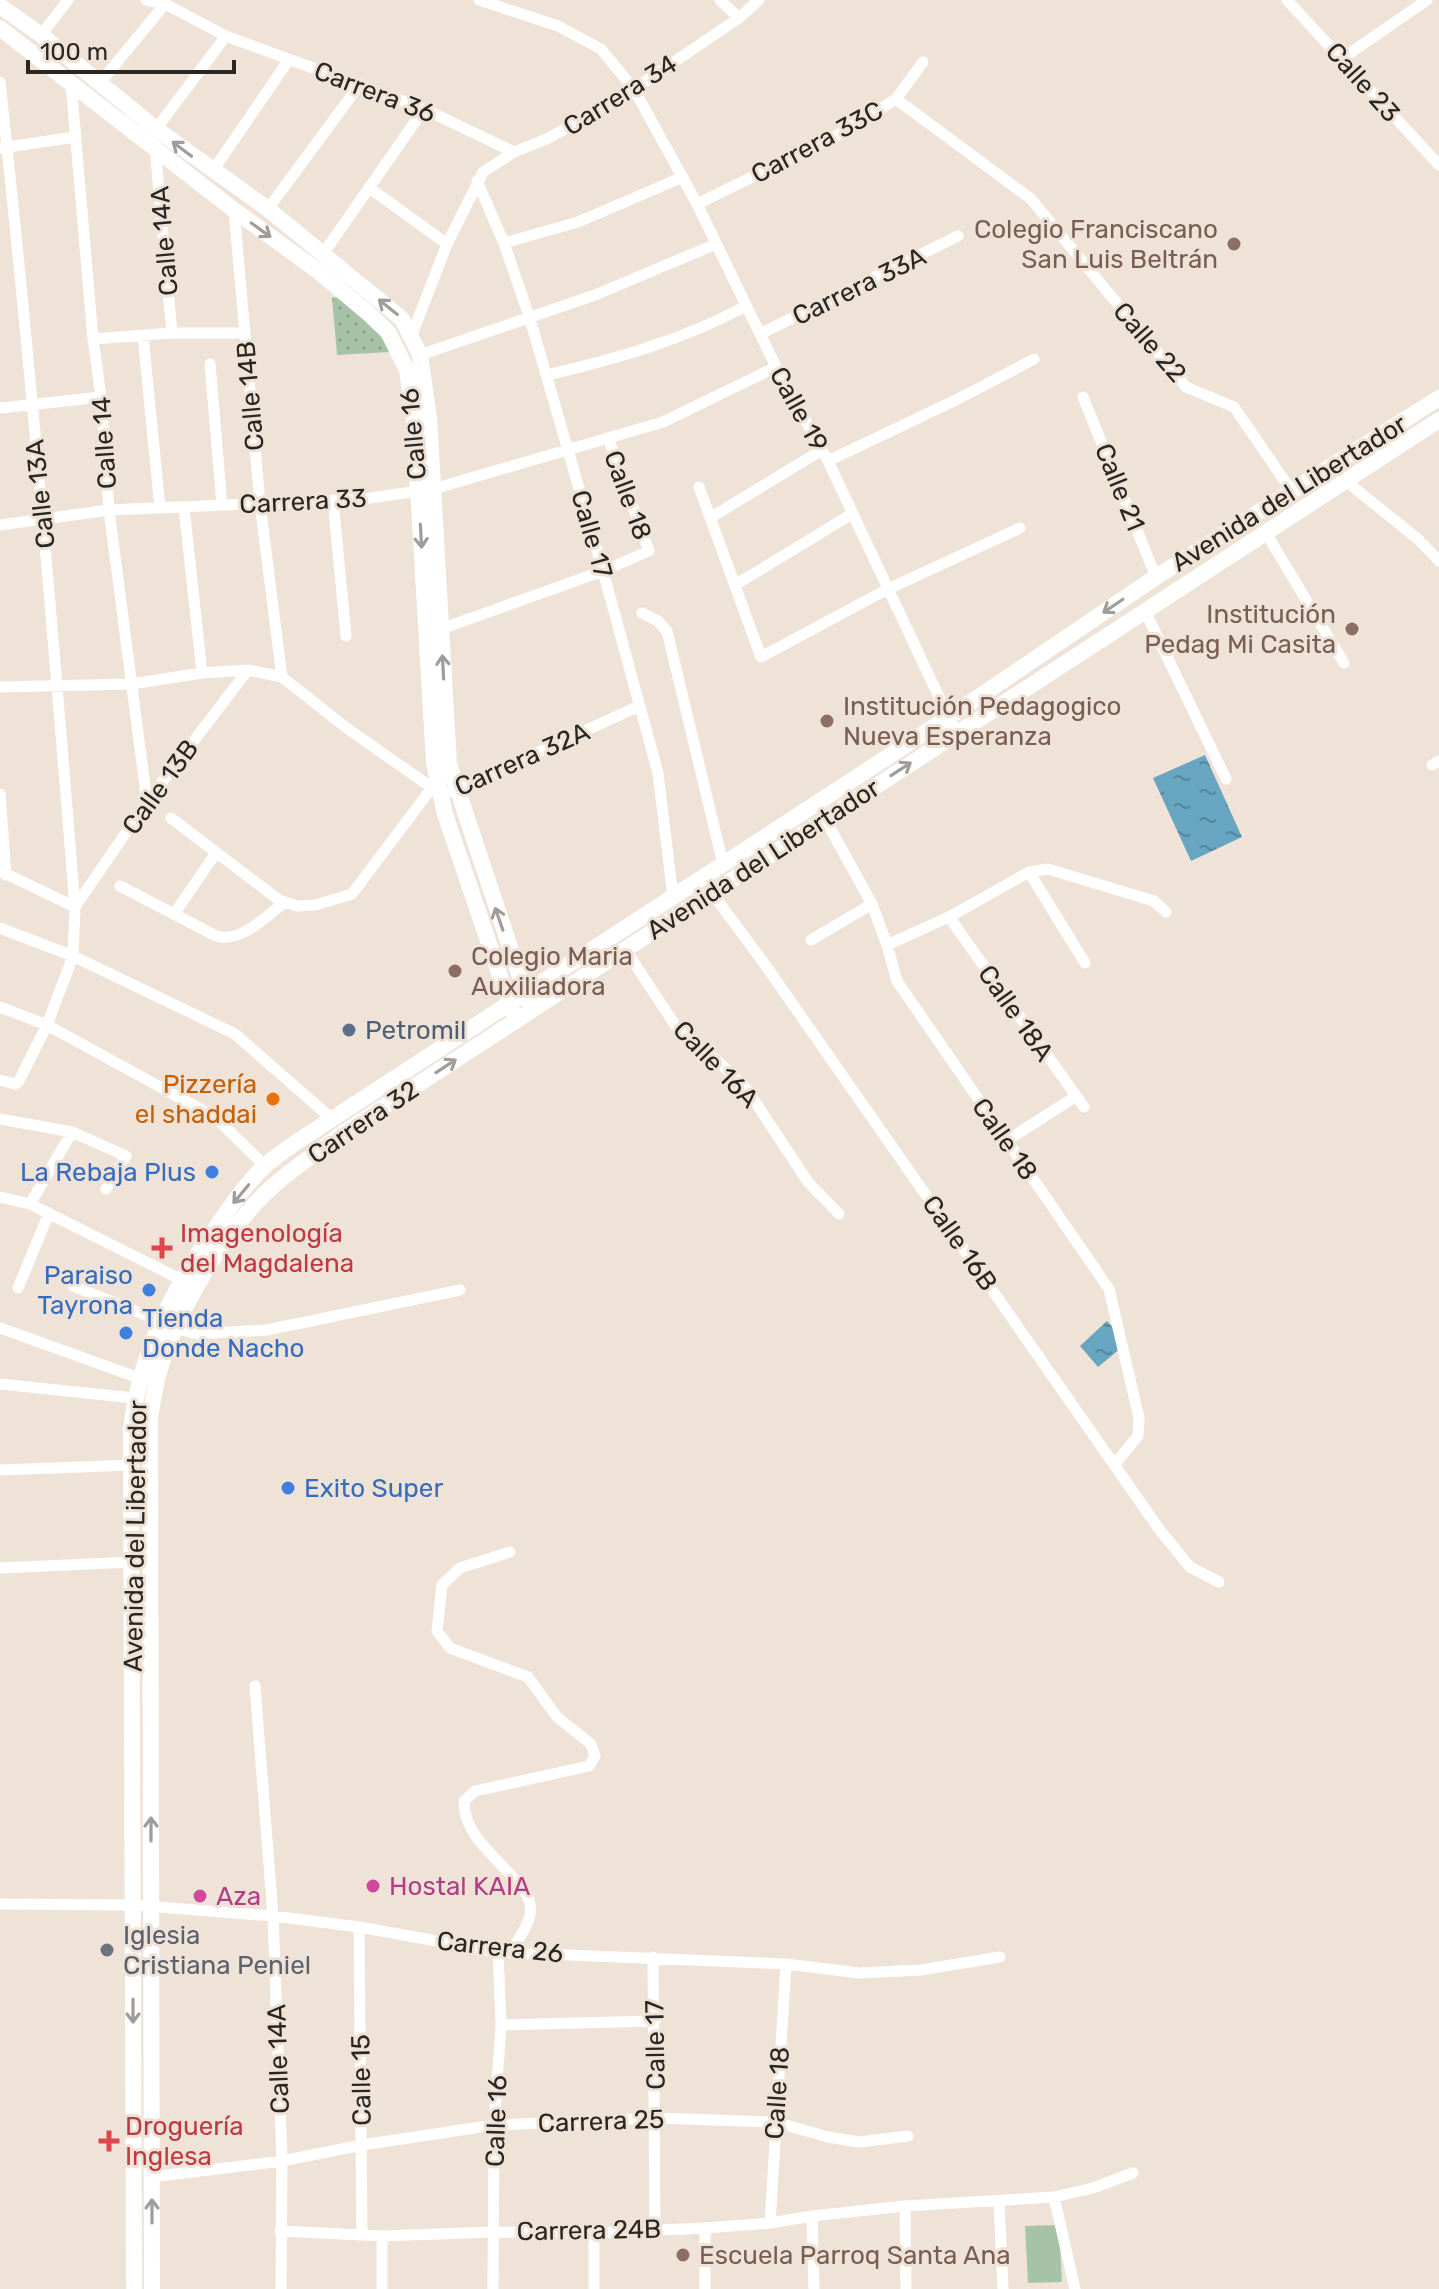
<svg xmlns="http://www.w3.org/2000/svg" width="1439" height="2289" font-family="Rubik,sans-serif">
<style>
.grass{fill:url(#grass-dots)}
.pitch{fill:#a7c3a7}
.water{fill:url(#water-ripples)}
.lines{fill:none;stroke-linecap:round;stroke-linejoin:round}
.street{stroke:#fff;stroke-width:11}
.secondary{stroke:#fff;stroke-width:16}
.oneway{stroke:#9f9d9c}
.education-dot{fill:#8d6e63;stroke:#efe3d8;stroke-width:3}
.service-dot{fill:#5c6f8a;stroke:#efe3d8;stroke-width:3}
.food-dot{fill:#e8710a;stroke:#efe3d8;stroke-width:3}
.shop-dot{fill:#3f7fe0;stroke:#efe3d8;stroke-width:3}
.health-dot{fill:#e0444e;stroke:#efe3d8;stroke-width:3}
.hotel-dot{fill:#d1479c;stroke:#efe3d8;stroke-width:3}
.worship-dot{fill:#6b7280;stroke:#efe3d8;stroke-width:3}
.labels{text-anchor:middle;stroke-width:6;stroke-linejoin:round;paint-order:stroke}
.street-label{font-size:26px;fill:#2a2622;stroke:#efe3d8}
.education-label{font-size:26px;fill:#785e54;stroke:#efe3d8;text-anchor:start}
.service-label{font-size:26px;fill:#4e5e75;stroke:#efe3d8;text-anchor:start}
.food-label{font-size:26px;fill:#c56008;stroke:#efe3d8;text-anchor:end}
.shop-label{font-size:26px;fill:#366cbe;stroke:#efe3d8;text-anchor:end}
.health-label{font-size:26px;fill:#be3a42;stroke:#efe3d8;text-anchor:start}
.hotel-label{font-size:26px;fill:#b23c85;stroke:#efe3d8;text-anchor:start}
.worship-label{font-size:26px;fill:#5b616d;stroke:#efe3d8;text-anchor:start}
</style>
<defs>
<pattern id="grass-dots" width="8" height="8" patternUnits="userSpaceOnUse" patternTransform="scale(2)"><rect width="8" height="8" fill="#a7c3a7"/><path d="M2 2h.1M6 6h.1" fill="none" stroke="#90a78f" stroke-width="1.8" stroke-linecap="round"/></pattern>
<pattern id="water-ripples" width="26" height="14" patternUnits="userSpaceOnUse" patternTransform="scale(2)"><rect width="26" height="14" fill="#67a5c1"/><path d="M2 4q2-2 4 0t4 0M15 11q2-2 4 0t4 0" fill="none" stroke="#55869c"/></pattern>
</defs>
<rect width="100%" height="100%" fill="#efe3d8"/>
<path class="grass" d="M332 297C355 299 381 333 390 352L337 355Z"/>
<path class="pitch" d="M1059 2225 1062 2282 1028 2283 1025 2226Z"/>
<path class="water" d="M1205 755 1242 837 1191 861 1153 778Z
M1107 1321 1127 1343 1098 1367 1080 1346Z"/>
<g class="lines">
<path class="street" d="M146 0 165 4 226 36 424 109 514 152
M479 0 558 26 601 49 634 89 697 204 776 367 828 461 956 733
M720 0 739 18
M1287 0 1439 165
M41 35 68 0
M1343 58 1427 0
M0 82C30 357 53 632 75 907L73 956 47 1025 19 1081 15 1084 0 1080
M71 83 93 339 101 397 109 510 147 802
M99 84 165 4
M896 99 1031 199 1186 387 1234 407 1291 490
M156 129 226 36
M1 148 75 137
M155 148 172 333
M212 172 288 61
M477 181 504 243 530 319 603 571 658 773 673 897
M371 189 447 244
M697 204 836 136 896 99 923 62
M268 209 360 84
M234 210 260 504 282 677
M504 243 578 222 683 177
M323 254 424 109
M760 334 958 236
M143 336 160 508
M411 337 447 244 483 172 514 152 549 138 634 89 739 18 759 0
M93 339 172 333H244
M420 355 595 295 716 244
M210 364 222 505
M547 375C616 359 683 340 746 306
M1083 397 1156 577
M0 408 101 397
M828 461 960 398 1034 359
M1346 481 1419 540 1439 561
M699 487 761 657 886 590 1020 528
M333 500 346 636
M184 507 202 673
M710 518 822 450
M0 525 109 510 363 499 433 489 663 422 776 367
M1266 533 1344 663
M735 585 852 514
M1145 611 1226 779
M642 613 658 621 667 631 723 864
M441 629 603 571 649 551 608 438
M0 687 131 684 202 673 248 670 282 677 348 729 441 794 456 790 639 706
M1432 765 1439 761
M0 794 6 875
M171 818 279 900 297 906 315 905 352 894 431 789
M825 819 872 904 887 945 897 981 1109 1289 1139 1418 1138 1436 1114 1465
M0 871 75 907
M1029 872 1085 963
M120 886 216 936C241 943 265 917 284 903
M712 893 766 966 1159 1529 1190 1567 1219 1582
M75 907 147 802 248 670
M174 914 216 853
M949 917 1084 1107
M0 928 73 956 235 1034 332 1119
M811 940 872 904
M887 945 949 917 1029 872 1048 869 1154 901 1166 912
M625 949 679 1031 710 1054 746 1088 808 1182 839 1214
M0 1007 47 1025 215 1117 265 1166
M0 1119 72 1132 126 1156 106 1189
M1006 1141 1075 1097
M0 1197 30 1204 182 1280
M30 1204 72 1132
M73 1286 160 1321
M18 1288 49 1213
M0 1328 139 1378
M175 1328 196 1334 267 1330 460 1290
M0 1384 134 1398
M0 1470 132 1465
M0 1568 133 1562
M255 1686 273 1916 282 2161 281 2289
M0 1904 133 1905 273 1916 359 1927 498 1952 786 1964 859 1973 921 1970 1000 1957
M359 1927 362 2234
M510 1953C517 1941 527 1929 530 1915 538 1879 463 1851 464 1801L475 1791 589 1766 595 1756 591 1744 557 1717 528 1677 450 1648 437 1631 442 1585 460 1568 510 1552
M653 1957 655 2230
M501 2025 655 2021
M151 2177 282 2161 362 2145 494 2125 656 2118 775 2122 828 2137 859 2142 908 2136
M1054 2197 1075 2289
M999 2201 1003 2289
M905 2206 906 2289
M812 2216 814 2289
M770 2223 786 1964
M280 2231 382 2236 493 2232 594 2233 705 2228 770 2223 812 2216 905 2206 1054 2197 1093 2188 1133 2173
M382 2236V2289
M493 2289 494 2125 501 2025 498 1952
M594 2289V2233
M705 2289V2228"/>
<path class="secondary" d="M0 6 41 35 156 129 268 209 402 319 420 355 429 418 449 764 528 1001
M0 28 234 210 318 271 368 313 388 332 407 370 414 419 434 763 445 814 512 1011
M134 2289 131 1431C139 1353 174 1286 219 1223 233 1203 248 1181 266 1165 285 1148 310 1134 332 1119L949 717 1156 577 1439 398
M152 2289 150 1417C153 1401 155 1384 160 1369 179 1308 224 1231 272 1187 293 1168 318 1152 340 1135L1439 420"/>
</g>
<defs><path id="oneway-shaft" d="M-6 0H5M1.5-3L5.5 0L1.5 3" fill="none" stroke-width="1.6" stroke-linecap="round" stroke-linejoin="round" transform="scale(2)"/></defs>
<g class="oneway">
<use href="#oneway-shaft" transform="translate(182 149) rotate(-143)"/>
<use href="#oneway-shaft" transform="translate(261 230) rotate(36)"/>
<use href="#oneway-shaft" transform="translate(388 307) rotate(-141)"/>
<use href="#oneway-shaft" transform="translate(421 536) rotate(87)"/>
<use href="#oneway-shaft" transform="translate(1113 606) rotate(146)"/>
<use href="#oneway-shaft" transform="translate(443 667) rotate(-93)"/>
<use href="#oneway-shaft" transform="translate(901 769) rotate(-33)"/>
<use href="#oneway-shaft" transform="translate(499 919) rotate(-109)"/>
<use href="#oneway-shaft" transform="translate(446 1066) rotate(-33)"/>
<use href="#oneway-shaft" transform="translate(241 1194) rotate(130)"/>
<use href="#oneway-shaft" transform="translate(151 1829) rotate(-90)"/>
<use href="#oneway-shaft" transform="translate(133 2011) rotate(90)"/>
<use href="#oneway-shaft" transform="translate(152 2211) rotate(-90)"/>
</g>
<g class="education-dot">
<circle cx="1234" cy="244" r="8"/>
<circle cx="1352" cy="629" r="8"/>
<circle cx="827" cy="721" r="8"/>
<circle cx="455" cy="971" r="8"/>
<circle cx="683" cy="2255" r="8"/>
</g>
<circle class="service-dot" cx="349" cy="1030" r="8"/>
<circle class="food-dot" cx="273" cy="1099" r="8"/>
<g class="shop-dot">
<circle cx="212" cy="1172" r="8"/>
<circle cx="149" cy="1290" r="8"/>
<circle cx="126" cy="1333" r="8"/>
<circle cx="288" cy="1488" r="8"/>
</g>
<g class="health-dot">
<path d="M158 1236h8v8h8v8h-8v8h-8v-8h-8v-8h8z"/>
<path d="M105 2129h8v8h8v8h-8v8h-8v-8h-8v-8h8z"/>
</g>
<g class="hotel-dot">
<circle cx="373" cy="1886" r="8"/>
<circle cx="200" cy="1896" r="8"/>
</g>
<circle class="worship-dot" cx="107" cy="1950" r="8"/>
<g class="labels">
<g class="street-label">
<text transform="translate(1363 82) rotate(48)" y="9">Calle 23</text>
<text transform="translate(375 92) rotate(21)" y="9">Carrera 36</text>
<text transform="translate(620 95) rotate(-32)" y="9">Carrera 34</text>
<text transform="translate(817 142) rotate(-28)" y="9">Carrera 33C</text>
<text transform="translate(164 241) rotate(-95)" y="9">Calle 14A</text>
<text transform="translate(859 286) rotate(-26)" y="9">Carrera 33A</text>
<text transform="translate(1150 342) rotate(49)" y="9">Calle 22</text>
<text transform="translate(250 396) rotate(-95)" y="9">Calle 14B</text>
<text transform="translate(799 409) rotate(61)" y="9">Calle 19</text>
<text transform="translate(413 434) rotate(-95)" y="9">Calle 16</text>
<text transform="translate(104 443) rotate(-94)" y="9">Calle 14</text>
<text transform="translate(1120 487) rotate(68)" y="9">Calle 21</text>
<text transform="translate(1289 493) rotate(-32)" y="9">Avenida del Libertador</text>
<text transform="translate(40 494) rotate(-96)" y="9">Calle 13A</text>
<text transform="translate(628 495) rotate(70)" y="9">Calle 18</text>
<text transform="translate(303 501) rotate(-3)" y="9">Carrera 33</text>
<text transform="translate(592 534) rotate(74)" y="9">Calle 17</text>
<text transform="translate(522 759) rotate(-24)" y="9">Carrera 32A</text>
<text transform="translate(160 787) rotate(-54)" y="9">Calle 13B</text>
<text transform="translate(763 859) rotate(-33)" y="9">Avenida del Libertador</text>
<text transform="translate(1016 1013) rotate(55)" y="9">Calle 18A</text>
<text transform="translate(716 1064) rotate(46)" y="9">Calle 16A</text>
<text transform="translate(363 1122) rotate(-34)" y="9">Carrera 32</text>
<text transform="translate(1005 1139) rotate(55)" y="9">Calle 18</text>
<text transform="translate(960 1243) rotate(55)" y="9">Calle 16B</text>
<text transform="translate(135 1536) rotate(-89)" y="9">Avenida del Libertador</text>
<text transform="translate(500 1947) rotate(6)" y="9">Carrera 26</text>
<text transform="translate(655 2045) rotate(-91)" y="9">Calle 17</text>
<text transform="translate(278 2059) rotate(-92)" y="9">Calle 14A</text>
<text transform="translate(361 2080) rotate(-91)" y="9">Calle 15</text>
<text transform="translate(777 2093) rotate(-86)" y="9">Calle 18</text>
<text transform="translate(496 2121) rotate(-88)" y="9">Calle 16</text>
<text transform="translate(601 2121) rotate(-2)" y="9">Carrera 25</text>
<text transform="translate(589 2230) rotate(-1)" y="9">Carrera 24B</text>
</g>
<g class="education-label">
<text x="1218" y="238" text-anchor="end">Colegio Franciscano<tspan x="1218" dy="30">San Luis Beltrán</tspan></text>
<text x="1336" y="623" text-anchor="end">Institución<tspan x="1336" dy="30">Pedag Mi Casita</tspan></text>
<text x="843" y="715">Institución Pedagogico<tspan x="843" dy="30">Nueva Esperanza</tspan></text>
<text x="471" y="965">Colegio Maria<tspan x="471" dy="30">Auxiliadora</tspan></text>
<text x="699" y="2264">Escuela Parroq Santa Ana</text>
</g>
<g class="service-label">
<text x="365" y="1039">Petromil</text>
</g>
<g class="food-label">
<text x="257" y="1093">Pizzería<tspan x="257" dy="30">el shaddai</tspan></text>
</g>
<g class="shop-label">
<text x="196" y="1181">La Rebaja Plus</text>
<text x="133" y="1284">Paraiso<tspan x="133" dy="30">Tayrona</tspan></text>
<text x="142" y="1327" text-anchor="start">Tienda<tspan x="142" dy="30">Donde Nacho</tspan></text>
<text x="304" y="1497" text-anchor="start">Exito Super</text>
</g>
<g class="health-label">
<text x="180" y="1242">Imagenología<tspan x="180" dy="30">del Magdalena</tspan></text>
<text x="125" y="2135">Droguería<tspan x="125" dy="30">Inglesa</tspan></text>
</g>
<g class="hotel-label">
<text x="389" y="1895">Hostal KAIA</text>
<text x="216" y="1905">Aza</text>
</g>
<g class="worship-label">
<text x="123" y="1944">Iglesia<tspan x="123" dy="30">Cristiana Peniel</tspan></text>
</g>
</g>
<path d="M28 60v12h206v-12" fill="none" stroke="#2a2622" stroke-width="4"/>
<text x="40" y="60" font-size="24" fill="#2a2622" stroke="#efe3d8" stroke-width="6" paint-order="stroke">100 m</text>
</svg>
